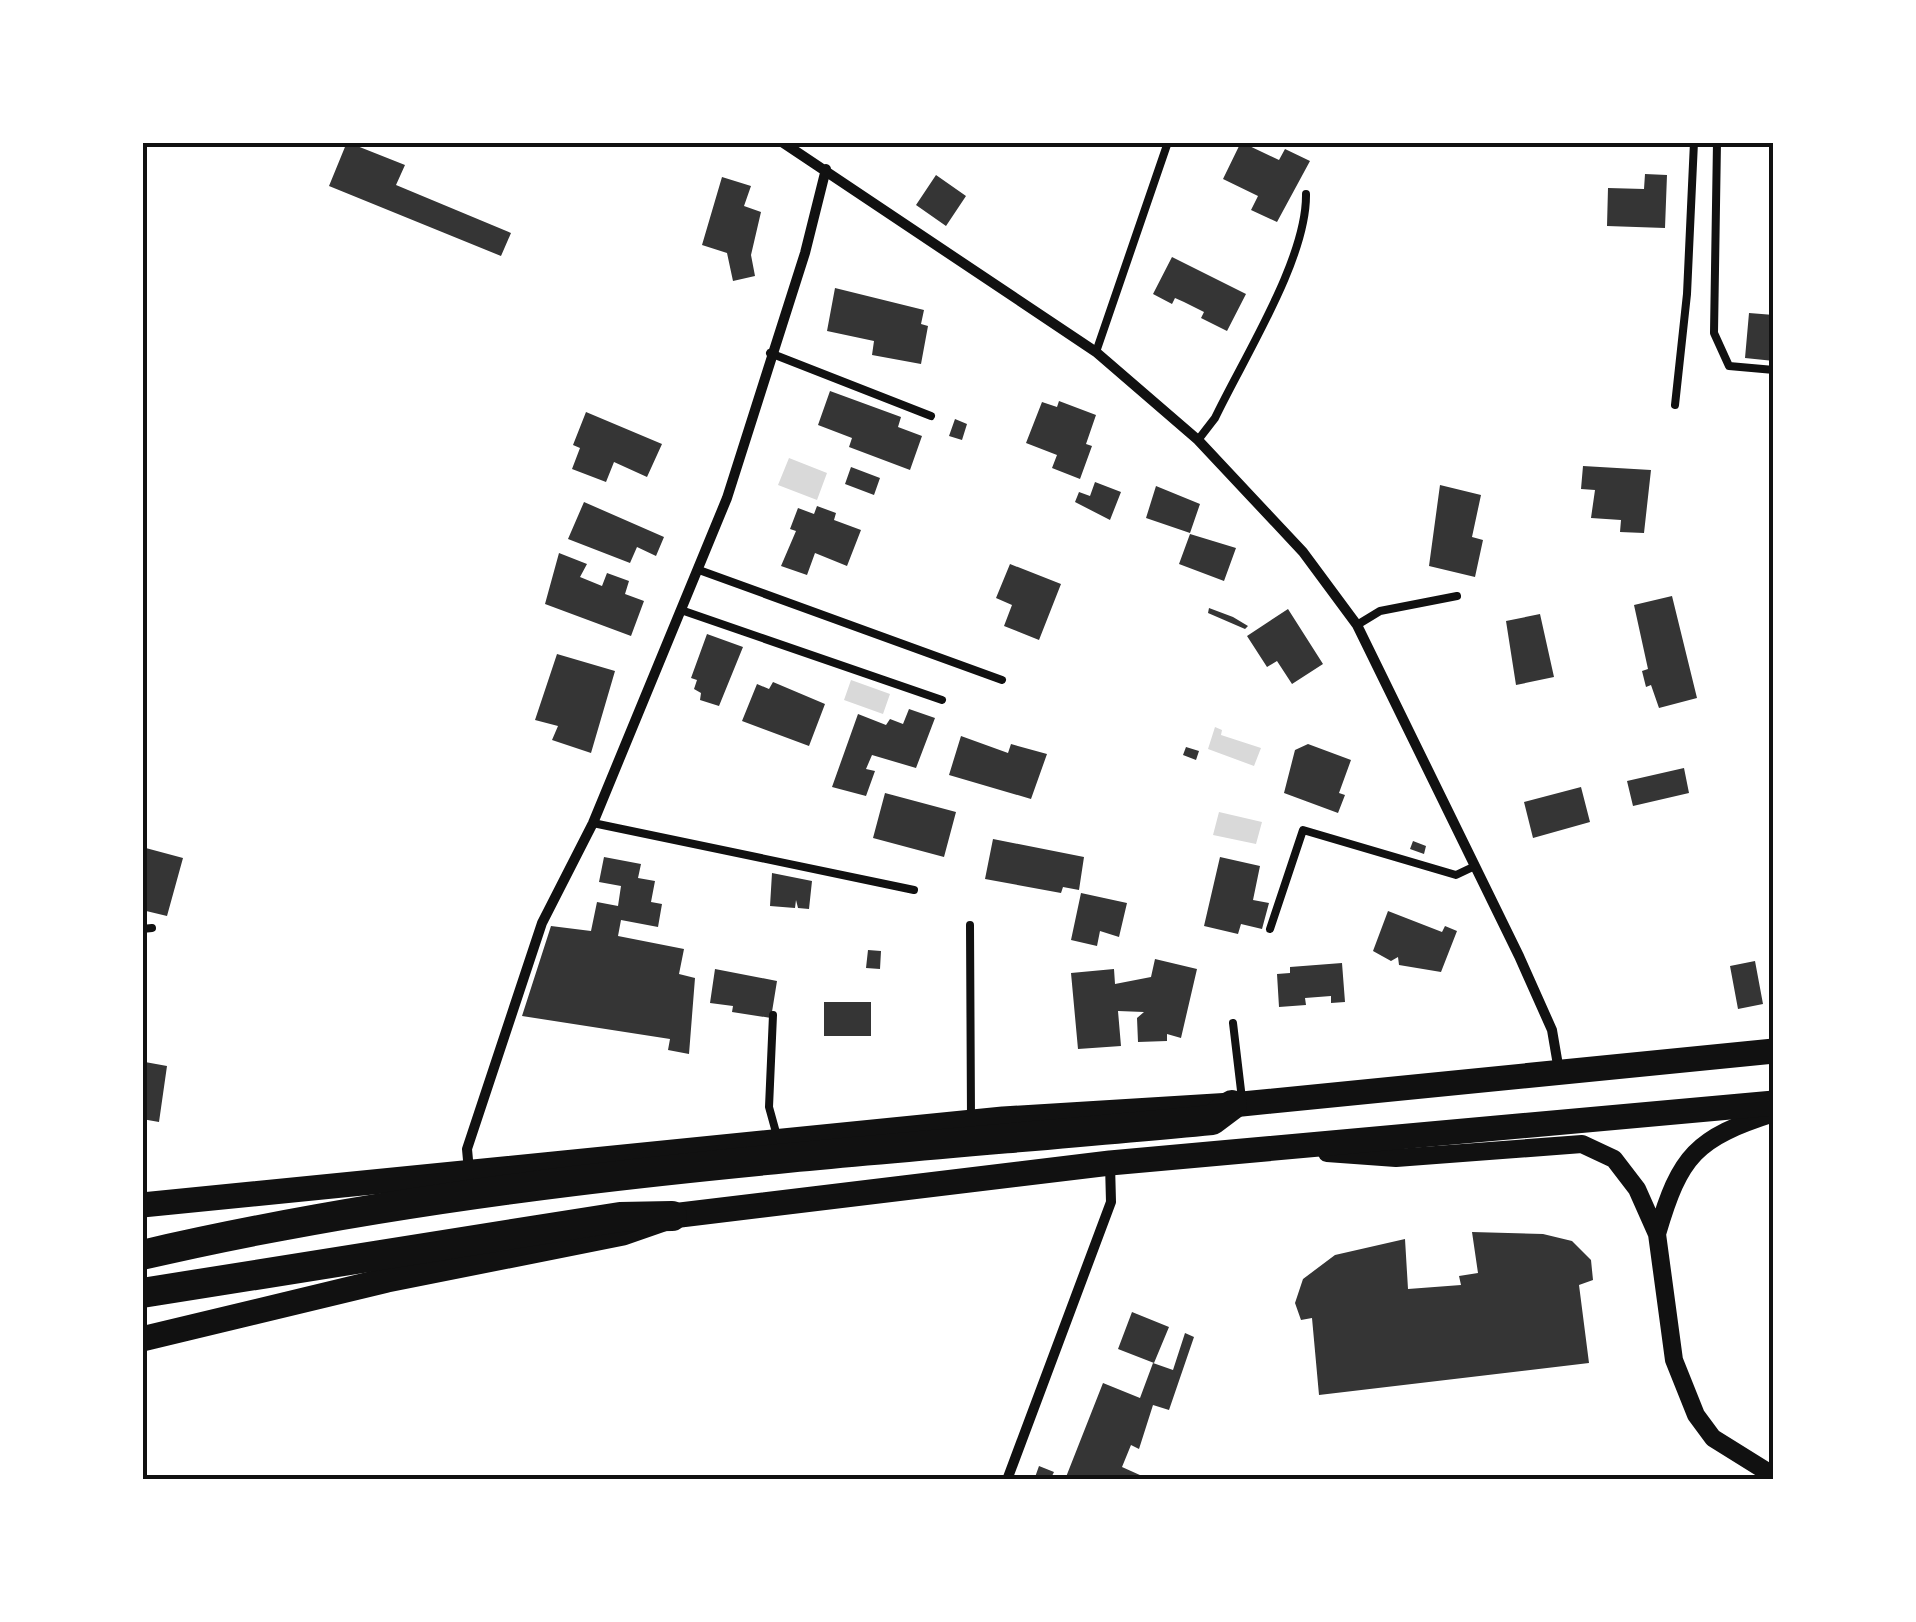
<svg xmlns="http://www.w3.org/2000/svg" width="1916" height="1622" font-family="Literata,serif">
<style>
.water{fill:#d9d9d9}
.building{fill:#353535}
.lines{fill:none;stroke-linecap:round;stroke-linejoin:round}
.service{stroke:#111;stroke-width:8}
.minor{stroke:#111;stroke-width:10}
.tertiary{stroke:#111;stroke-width:18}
.primary{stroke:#111;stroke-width:25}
.motorway{stroke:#111;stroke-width:30}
.neatline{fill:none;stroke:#111;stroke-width:4}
</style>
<rect width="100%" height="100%" fill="#fff"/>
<path class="water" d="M789 458 827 473 817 500 778 485Z
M851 680 890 694 883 714 844 700Z
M1215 727 1222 730 1221 735 1261 748 1254 766 1208 749Z
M1219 812 1262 822 1256 844 1213 835Z"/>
<path class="building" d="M347 142 405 165 396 185 511 233 501 256 329 186Z
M1241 142 1279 160 1285 149 1310 161 1277 222 1251 210 1258 196 1223 179Z
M1645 174 1667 175 1665 228 1607 226 1608 188 1644 189Z
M936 175 966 196 946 226 916 205Z
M722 177 751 186 744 206 761 212 751 255 755 276 733 281 727 253 702 245Z
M1172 257 1246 294 1227 331 1201 318 1204 312 1184 302 1175 298 1172 304 1153 294Z
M835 288 924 310 921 324 928 326 921 364 872 355 874 341 827 331Z
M1749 313 1774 315V361L1745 358Z
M830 391 901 417 898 427 922 436 910 470 849 447 852 438 818 425Z
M1059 401 1096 415 1086 444 1092 446 1080 479 1052 468 1057 455 1026 443 1042 402 1057 407Z
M586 412 662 444 647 477 614 462 606 482 572 469 580 448 573 445Z
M955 419 967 424 962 440 949 436Z
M1583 466 1651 470 1644 533 1620 532 1621 520 1591 518 1595 490 1581 489Z
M851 467 880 478 874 495 845 484Z
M1095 482 1121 492 1110 520 1075 502 1079 492 1090 496Z
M1440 485 1481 495 1472 537 1483 540 1475 577 1429 566Z
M1156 486 1200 504 1190 533 1146 518Z
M584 502 664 537 656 556 637 547 630 563 568 539Z
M817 506 836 513 834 520 861 530 847 566 815 553 807 575 781 566 796 531 790 529 798 508 814 514Z
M1190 534 1236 548 1224 581 1179 564Z
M559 553 587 564 580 577 602 586 607 573 629 581 625 594 644 601 631 636 545 604Z
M1010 564 1061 584 1039 640 1004 626 1012 605 996 598Z
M1672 596 1697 698 1659 708 1651 685 1646 687 1642 671 1648 669 1634 605Z
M1209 608 1233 617 1248 626 1245 629 1208 613Z
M1288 609 1323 664 1292 684 1277 661 1267 667 1247 636Z
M1540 614 1554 677 1516 685 1506 621Z
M707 634 743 647 719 706 700 700 701 693 694 689 697 680 691 678Z
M557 654 615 671 591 753 552 740 558 726 535 720Z
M773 682 825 704 809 746 742 721 757 684 769 689Z
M909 709 935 718 916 768 872 755 866 769 875 771 866 796 832 787 858 714 886 725 890 719 903 724Z
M961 736 1008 753 1011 744 1047 754 1031 799 949 775Z
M1308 744 1351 760 1339 793 1345 795 1338 813 1284 793 1295 750Z
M1186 747 1199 751 1196 760 1183 755Z
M1684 768 1689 793 1633 806 1627 781Z
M1581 787 1590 822 1533 838 1524 802Z
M885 793 956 812 944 857 873 838Z
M993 839 1084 857 1079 890 1063 887 1061 893 985 879Z
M1413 841 1426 846 1424 854 1410 849Z
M142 847 183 858 167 916 142 910Z
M604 857 641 864 638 878 655 881 651 902 662 904 658 927 621 920 618 936 684 949 679 974 695 978 689 1054 668 1050 670 1039 522 1016 551 926 591 931 597 902 618 906 621 886 599 882Z
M1220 857 1260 866 1253 900 1269 903 1262 929 1241 924 1238 934 1204 926Z
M772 873 812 881 809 909 798 908 796 900 795 908 770 906Z
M1081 893 1127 903 1119 937 1100 931 1097 946 1071 940Z
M1388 911 1442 932 1445 926 1457 931 1441 972 1399 965 1398 957 1391 961 1373 951Z
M868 950 881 951 880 969 866 968Z
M1155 959 1197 969 1181 1038 1167 1034V1041L1138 1042 1137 1018 1144 1012 1118 1011 1121 1046 1078 1049 1071 973 1114 969 1115 984 1151 977Z
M1755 961 1763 1004 1738 1009 1730 966Z
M1342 963 1345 1002 1331 1003V996L1305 998 1306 1005 1279 1007 1277 974 1290 973V967Z
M715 969 777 981 771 1018 732 1012 733 1006 710 1003Z
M824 1002H871V1036H824Z
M145 1062 167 1066 159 1122 142 1119Z
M1472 1232 1543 1234 1572 1241 1591 1260 1593 1280 1579 1285 1589 1363 1319 1395 1312 1318 1301 1320 1295 1303 1303 1279 1335 1255 1405 1239 1408 1289 1461 1285 1459 1276 1478 1273Z
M1132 1312 1169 1327 1154 1363 1118 1349Z
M1185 1333 1194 1337 1169 1410 1153 1405 1139 1449 1131 1445 1122 1467 1151 1480 1066 1477 1103 1383 1140 1398 1153 1363 1173 1370Z
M1039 1466 1054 1472 1050 1480H1034Z"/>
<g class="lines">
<path class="service" d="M1717 142 1714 333 1729 366 1774 370
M1096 352 1168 142
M770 353 931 416
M1675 405 1687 294 1694 142
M1198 440 1215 418C1244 357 1307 259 1306 194
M699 570 1002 680
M681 610 942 700
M1357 625 1380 611 1457 596
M593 823 914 890
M970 925 971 1117
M142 929 152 928
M1270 929 1303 830 1456 875 1475 866
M773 1015 769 1107 777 1136
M1233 1023 1242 1099"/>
<path class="minor" d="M782 142 1096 352 1198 440 1303 552 1357 625 1519 956 1552 1030 1559 1071
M469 1171 467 1149 542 923 593 823 727 498 805 253 826 169
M1007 1480 1111 1202 1110 1164"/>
<path class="tertiary" d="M1327 1153 1396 1158 1582 1144 1614 1159 1637 1189 1657 1234 1674 1360 1696 1415 1713 1438 1774 1476
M1657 1234C1680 1155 1696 1138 1774 1113"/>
<path class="primary" d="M142 1205 1003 1119 1232 1105 1774 1051
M142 1339 387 1280 623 1233 672 1216 1110 1163 1774 1103"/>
<path class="motorway" d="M142 1255C494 1173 853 1154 1212 1120L1232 1105
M142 1293 620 1217 672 1216"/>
</g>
<rect width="1916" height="1622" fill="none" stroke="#ffffff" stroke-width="290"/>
<rect x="145" y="145" width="1626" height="1332" class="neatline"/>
</svg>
